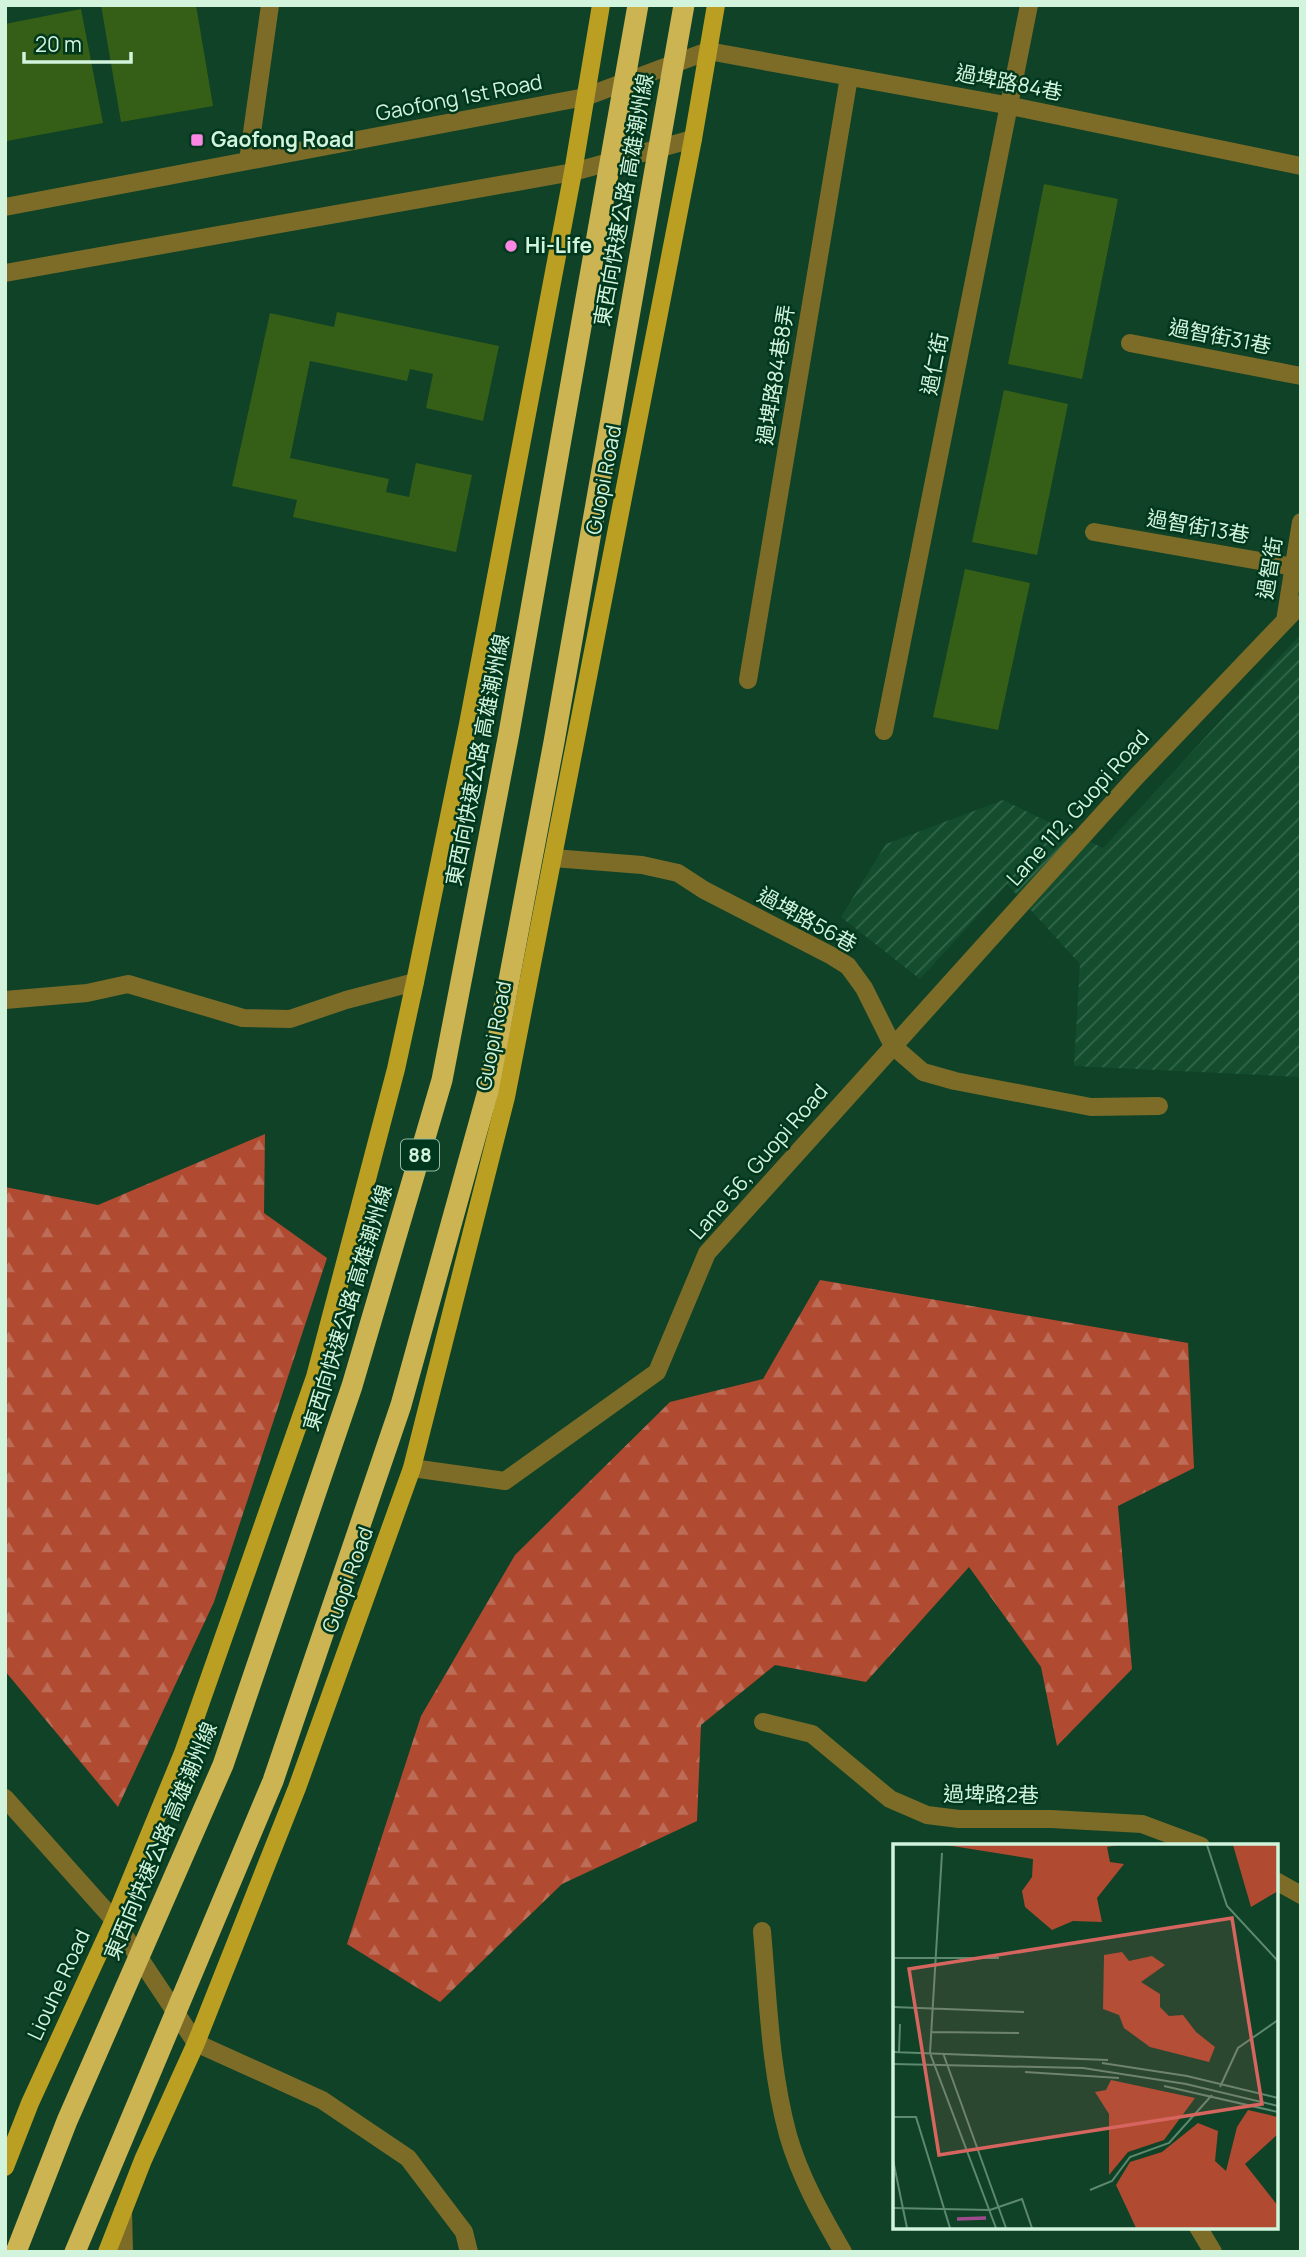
<svg xmlns="http://www.w3.org/2000/svg" width="1306" height="2257" font-family="Manrope,'Noto Sans TC',sans-serif">
<style>
.industrial{fill:url(#industrial-furrows)}
.forest{fill:url(#forest-firs)}
.building{fill:#355f17}
.lines{fill:none;stroke-linecap:round;stroke-linejoin:round}
.minor{stroke:#7d6c28;stroke-width:18}
.major{stroke:#bb9f23;stroke-width:18}
.highway-bridge{stroke:#ccb453;stroke-width:21}
.poi-dot{fill:#fc86e4;stroke:#01381d;stroke-width:2.5}
.labels{text-anchor:middle;stroke-width:5;stroke-linejoin:round;paint-order:stroke}
.shield{fill:#01381d;stroke:#93bba3;stroke-width:2}
.shield-label{font-size:19px;font-weight:bold;fill:#d2f3dc}
.street-label{font-size:21px;fill:#d2f3dc;stroke:#01381d}
.poi-label{font-size:21px;font-weight:bold;fill:#d2f3dc;stroke:#01381d;text-anchor:start}
.inset-river{fill:none;stroke:#9f4b8f;stroke-width:3.5}
.inset-road{fill:none;stroke:#5d896f;stroke-width:2}
.view{fill:#d5655e;fill-opacity:0.15;stroke:#d5655e;stroke-width:3.5}
.inset-edge{fill:none;stroke:#d2f3dc;stroke-width:3.5}
</style>
<defs>
<pattern id="industrial-furrows" width="10" height="10" patternUnits="userSpaceOnUse" patternTransform="scale(1.75)"><rect width="10" height="10" fill="#134d2e"/><path d="M-1 1l2-2M0 10L10 0M9 11l2-2" fill="none" stroke="#34674c"/></pattern>
<pattern id="forest-firs" width="22" height="20" patternUnits="userSpaceOnUse" patternTransform="scale(1.75)"><rect width="22" height="20" fill="#b04a30"/><path d="M5 1l3.5 6h-7zM16 11l3.5 6h-7z" fill="#bd6d57"/></pattern>
</defs>
<rect width="100%" height="100%" fill="#0f4227"/>
<path class="industrial" d="M1301 634V1077L1074 1066 1080 964 1007 884 920 979 841 917 886 844 1003 800 1103 848Z"/>
<path class="forest" d="M265 1134 264 1213 327 1258 214 1602 118 1807 5 1671V1187L98 1205Z
M820 1280 1188 1343 1194 1468 1118 1506 1132 1669 1057 1746 1041 1667 969 1567 866 1682 775 1665 701 1725 697 1821 562 1884 440 2002 347 1944 421 1716 515 1555 670 1402 763 1379Z"/>
<path class="building" d="M101 5H196L213 106 121 122Z
M81 9 103 123 7 141 5 131V24Z
M1044 184 1118 199 1082 379 1008 364Z
M337 312 499 346 483 421 426 408 433 374 410 369 407 381 310 361 290 458 389 479 386 492 409 497 416 463 472 475 456 552 293 517 297 500 232 486 270 313 334 327Z
M1004 390 1068 404 1037 555 972 542Z
M965 569 1030 583 998 730 933 717Z"/>
<g class="lines">
<path class="minor" d="M248 161 270 5
M5 207 585 97 708 51 1011 106 1301 166
M5 273 573 172 693 139
M1130 343 1301 376
M1094 532 1294 567
M1285 621 1301 522
M748 680 849 77
M884 731 1029 5
M553 858 642 865 678 873 704 890 832 956 848 966 864 988 893 1046 923 1072 955 1081 1091 1107 1159 1106
M5 1000 87 993 128 984 243 1018 290 1019 346 1000 415 982
M412 1468 505 1481 657 1372 707 1253 1136 777 1301 604
M763 1722 812 1734 890 1799 927 1815 959 1819H1051L1142 1824 1201 1846
M5 1798 114 1920 196 2043 322 2100 408 2158 464 2232 469 2252
M1276 1881 1301 1895
M762 1931C768 1999 770 2069 788 2135 800 2177 821 2214 843 2252
M123 2211 124 2252
M1198 2227 1213 2252"/>
<path class="major" d="M5 2167 30 2103 114 1920 183 1753 315 1377 396 1069 415 982 468 724 573 172 601 5
M107 2252 143 2160 196 2043 297 1788 412 1468 506 1097 693 139 716 5"/>
<path class="highway-bridge" d="M16 2252 67 2121 223 1765 352 1386 442 1080 509 733 638 5
M75 2252 273 1781 401 1405 488 1091 554 742 684 5"/>
</g>
<g class="poi-dot">
<rect x="190" y="133" width="14" height="14" rx="3.5"/>
<circle cx="511" cy="246" r="7"/>
</g>
<g class="labels">
<rect class="shield" x="401" y="1139.5" width="38" height="31" rx="5"/>
<g class="shield-label">
<text x="420" y="1162">88</text>
</g>
<g class="street-label">
<text transform="translate(1009 83) rotate(11)" y="7">過埤路84巷</text>
<text transform="translate(459 98) rotate(-11)" y="7">Gaofong 1st Road</text>
<text transform="translate(624 200) rotate(-80)" y="7">東西向快速公路 高雄潮州線</text>
<text transform="translate(1220 337) rotate(11)" y="7">過智街31巷</text>
<text transform="translate(935 364) rotate(-79)" y="7">過仁街</text>
<text transform="translate(776 375) rotate(-81)" y="7">過埤路84巷8弄</text>
<text transform="translate(604 480) rotate(-79)" y="7">Guopi Road</text>
<text transform="translate(1198 527) rotate(10)" y="7">過智街13巷</text>
<text transform="translate(1270 568) rotate(-81)" y="7">過智街</text>
<text transform="translate(478 760) rotate(-79)" y="7">東西向快速公路 高雄潮州線</text>
<text transform="translate(1078 808) rotate(-48)" y="7">Lane 112, Guopi Road</text>
<text transform="translate(807 920) rotate(29)" y="7">過埤路56巷</text>
<text transform="translate(494 1036) rotate(-79)" y="7">Guopi Road</text>
<text transform="translate(759 1162) rotate(-49)" y="7">Lane 56, Guopi Road</text>
<text transform="translate(348 1308) rotate(-73)" y="7">東西向快速公路 高雄潮州線</text>
<text transform="translate(348 1580) rotate(-70)" y="7">Guopi Road</text>
<text transform="translate(991 1795) rotate(1)" y="7">過埤路2巷</text>
<text transform="translate(161 1841) rotate(-67)" y="7">東西向快速公路 高雄潮州線</text>
<text transform="translate(59 1985) rotate(-65)" y="7">Liouhe Road</text>
</g>
<g class="poi-label">
<text x="211" y="147">Gaofong Road</text>
<text x="525" y="253">Hi-Life</text>
</g>
</g>
<g transform="translate(893 1844)">
<rect width="385" height="385" fill="#0f4227"/>
<path d="M53 1H224L214 3 217 18 231 20 204 54 209 78 180 77 159 86 132 63 129 47 139 33 140 15ZM340 1H385V47L358 63ZM229 108 236 117 259 112 272 121 248 138 267 150V163L276 172 290 171 303 188 322 203 316 218 257 203 231 184 226 171 210 165 211 111ZM218 236 302 254 271 296 235 308 216 331V270L202 248 213 246ZM355 266 385 273V290L352 320 385 362V384H243L223 341 237 318 269 308 305 279 325 287 322 317 333 327 344 283Z" fill="#b04a30"/>
<path class="inset-river" d="M64 375 93 374"/>
<path class="inset-road" d="M314 1 334 62 385 117M49 9 37 209 103 384M0 114H106M0 163 131 168M38 188 126 189M0 208 215 216M6 208 7 180M50 209 113 384M209 219 294 232 385 254M0 220 190 224 293 240 385 262M132 228 226 234M271 242 385 268M327 243 345 204 385 176M0 273H23L57 384M0 316 14 384M197 346 219 337 237 313 276 299 319 251M0 364 97 366 129 355 139 384"/>
<path class="view" d="M339 74 369 260 46 311 16 125Z"/>
<rect width="385" height="385" class="inset-edge"/>
</g>
<rect width="1306" height="2257" fill="none" stroke="#d2f3dc" stroke-width="14"/>
<path d="M24 52v10h107v-10" fill="none" stroke="#d2f3dc" stroke-width="3.5"/>
<text x="35" y="52" font-size="21" fill="#d2f3dc" stroke="#01381d" stroke-width="5" paint-order="stroke">20 m</text>
</svg>
